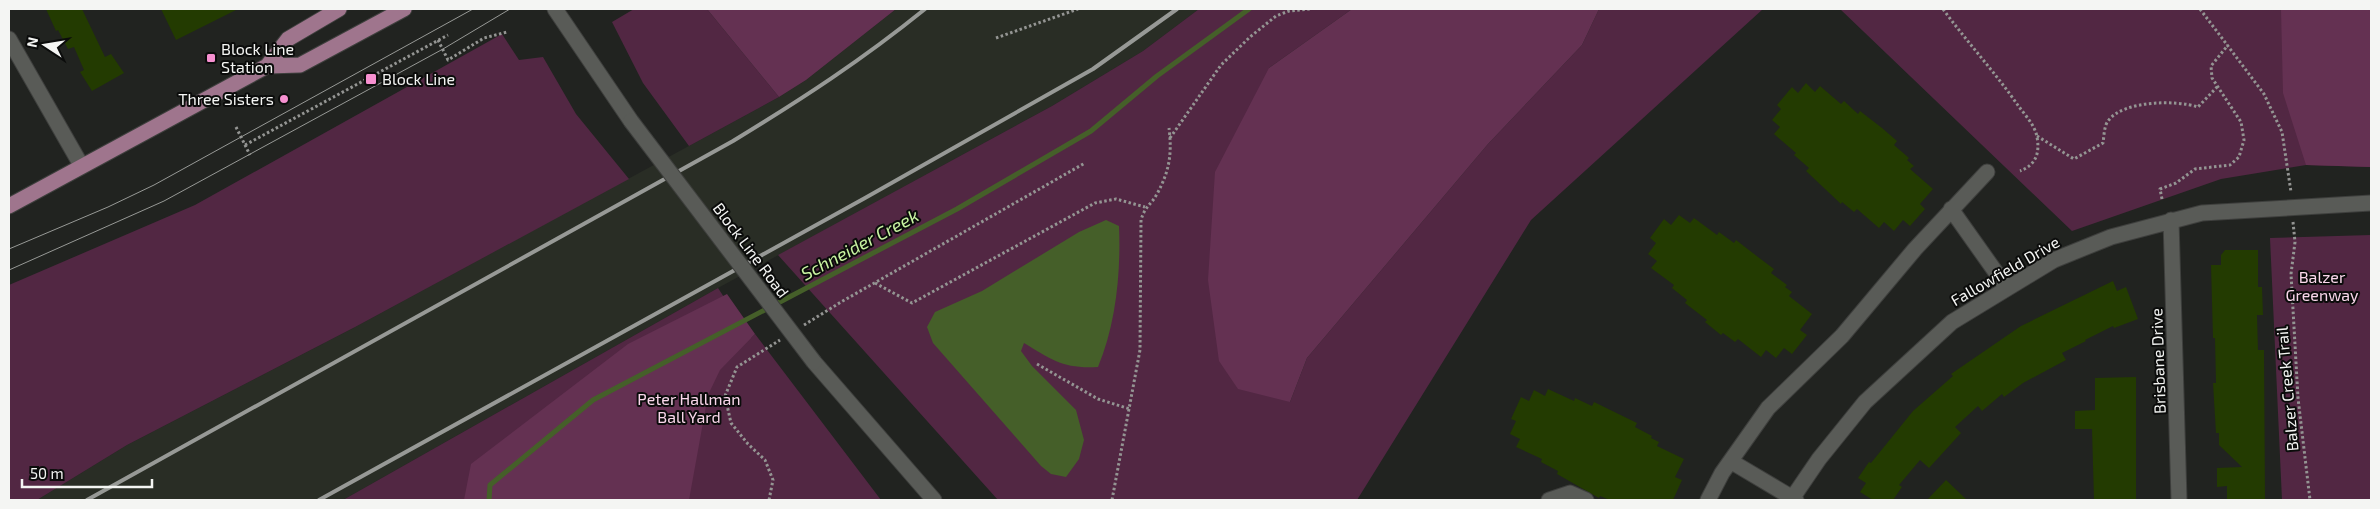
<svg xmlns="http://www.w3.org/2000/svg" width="2380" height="509" font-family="'Exo 2',sans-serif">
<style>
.built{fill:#292d25}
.green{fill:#522743}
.forest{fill:#643152}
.water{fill:#455f29}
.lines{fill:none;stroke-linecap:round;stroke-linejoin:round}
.stream{stroke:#455f29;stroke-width:5}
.building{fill:#233b01}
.minor-casing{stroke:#3e3f3d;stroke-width:17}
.major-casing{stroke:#3e3f3d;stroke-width:17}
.path{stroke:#949593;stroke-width:3;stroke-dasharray:2.5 2.5;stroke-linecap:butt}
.minor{stroke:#595b57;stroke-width:15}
.major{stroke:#9f758d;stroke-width:15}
.tram{stroke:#979996;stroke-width:1}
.rail{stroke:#979996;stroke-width:4}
.minor-bridge-casing{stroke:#3e3f3d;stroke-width:17;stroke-linecap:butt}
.minor-bridge{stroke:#595b57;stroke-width:15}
.poi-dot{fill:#f690d0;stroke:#0b0c0b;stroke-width:2}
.labels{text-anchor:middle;stroke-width:4;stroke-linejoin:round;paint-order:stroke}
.poi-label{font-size:16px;fill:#f4f5f3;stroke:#0b0c0b;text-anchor:start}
.street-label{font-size:16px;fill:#f4f5f3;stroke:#0b0c0b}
.park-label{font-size:16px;fill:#fad7eb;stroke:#0b0c0b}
.water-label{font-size:18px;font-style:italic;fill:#c9f4a2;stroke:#0b0c0b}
</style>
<rect width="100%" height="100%" fill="#212320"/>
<path class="built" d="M896 9H1199L1143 51 1052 106 718 288 343 500H37L127 445 357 326 779 97 806 80Z"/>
<path class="green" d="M634 9H707L779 97 689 146 643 83 612 22Z
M1199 9H1352L1269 68 1290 402 1307 358 1488 144 1582 45 1599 9H1763L1531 220 1357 500H998L778 255 1052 106 1143 51Z
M1840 9H2371V167L2306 165 2221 179 2072 231Z
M502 34 519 60 543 57 576 114 629 179 357 326 127 445 37 500H9V285L195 205Z
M2371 235V500H2282L2270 238Z
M718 288 751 338 755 334 881 500H343Z"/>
<path class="forest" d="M707 9H896L806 80 779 97Z
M1352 9H1599L1582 45 1488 144 1307 358 1290 402 1238 389 1219 361 1208 280 1215 172 1269 68Z
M2281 9H2371V167L2306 165 2283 93Z
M727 294 755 334 720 370 708 395 689 500H464L471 464 628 344Z"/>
<path class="water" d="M1106 220 1119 226C1121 272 1116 324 1098 367 1064 369 1052 360 1024 343L1021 351 1032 366 1076 410 1084 440 1079 459 1066 477 1051 474 1041 466 933 343 927 327 935 312 982 291 1079 232Z"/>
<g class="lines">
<path class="stream" d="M489 500 490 485 593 400 957 209 1091 131 1157 76 1249 9"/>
</g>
<path class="building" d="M46 9H82L105 57 111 54 124 73 92 91 80 72 84 70 74 47 68 49 58 30 56 31Z
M161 9H238L176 40Z
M1806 83 1815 92 1820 86 1841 104 1844 101 1858 114 1860 111 1882 128 1897 141 1894 145 1909 158 1907 160 1914 166 1910 169 1933 189 1920 204 1925 209 1910 226 1903 220 1894 231 1884 222 1879 228 1857 209 1854 212 1842 202 1841 204 1806 171 1809 168 1794 155 1796 153 1774 134 1780 127 1772 120 1781 109 1777 105 1792 87 1798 93Z
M1679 215 1690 223 1694 218 1717 235 1719 232 1734 243 1736 240 1758 257 1774 269 1771 273 1787 285 1785 287 1792 292 1789 296 1812 314 1800 330 1807 335 1792 354 1784 348 1776 358 1766 350 1761 357 1738 339 1735 342 1723 333 1721 335 1705 322 1707 320 1685 303 1687 300 1672 288 1674 285 1651 268 1657 261 1648 254 1656 243 1650 238 1664 219 1671 225Z
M2225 250H2258V287H2262L2263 315H2257L2258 350H2264V352L2265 500H2227V486L2217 487V468L2242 467 2219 445V433H2216L2213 383H2216L2215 338H2213L2211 265H2221V255Z
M2113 281 2117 291 2126 287 2138 319 2114 328 2113 326 2085 340 2086 341 2062 353 2066 360 2023 383 2004 397 2002 394 1982 411 1978 406 1955 427 1961 433 1929 468 1920 460 1899 485 1902 487 1893 500H1873L1860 492 1866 483 1858 478 1869 462 1871 463 1913 411 1953 376 1951 374 2021 326Z
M2136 377V499L2094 500 2092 429H2075V411L2095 410V378Z
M1548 389 1574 401 1575 398 1592 406 1594 402 1637 423 1635 427 1652 436 1651 438 1659 442 1657 446 1684 459 1675 477 1682 480 1673 500H1610L1600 496 1599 498 1557 474 1558 471 1541 462 1542 459 1516 447 1520 439 1510 434 1516 421 1511 419 1521 397 1529 401 1534 390 1545 396Z
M1946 480 1967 500H1927Z"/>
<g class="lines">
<g class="minor-casing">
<path id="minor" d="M555 9 631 121
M9 39 81 165
M1951 209 2007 288
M2171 220 2179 500
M814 362 934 500
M1732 462 1796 500
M1549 500 1570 493 1586 500
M1708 500 1722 473 1768 408 1842 336 1915 249 1987 172
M1791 500 1819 459 1865 402 1952 322 2054 260 2111 237 2202 213 2371 203"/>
</g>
<g class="major-casing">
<path id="major" d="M267 66 300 65 404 9
M9 206 267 66 288 39 339 9"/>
</g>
<path class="path" d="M1943 9C1967 42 1994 71 2017 104 2024 114 2035 125 2037 137 2040 153 2036 165 2020 171
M2200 9 2264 94 2282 132 2291 192
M996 38 1078 9
M438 40 448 60 484 38 507 32
M236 127 250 155
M2037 136 2074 159 2103 143C2104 137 2104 126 2108 121 2123 100 2177 100 2198 107L2218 86
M1170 138 1221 65 1250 37 1276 16 1289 11 1311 9
M245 145 448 35
M2162 199 2160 189 2176 183 2195 169 2230 165 2239 157 2244 140 2241 122 2212 78 2211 66 2228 45
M2293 222 2295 242 2291 274 2298 398 2310 500
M875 283 912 303 1095 203 1116 199 1145 207
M804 325 841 302 1085 163
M1037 364 1098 399 1130 409
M769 500 773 480 765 460 748 444 731 423 725 396 737 367 780 340
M1112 500 1140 350 1141 220C1145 206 1151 205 1157 194 1170 170 1172 153 1169 128"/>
<use href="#minor" class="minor"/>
<use href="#major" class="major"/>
<path class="tram" d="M9 249 108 207 154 185 473 9
M9 270 164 201 443 49 510 9"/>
<path class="rail" d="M87 500 733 141C802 99 862 60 925 9
M319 500 865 198 1093 69 1177 9"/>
<g class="minor-bridge-casing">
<path id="minor-bridge" d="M631 121 814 362"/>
</g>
<use href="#minor-bridge" class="minor-bridge"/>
</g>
<g class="poi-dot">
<rect x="206" y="53" width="10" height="10" rx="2.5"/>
<rect x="365" y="73" width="12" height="12" rx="2.5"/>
<circle cx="284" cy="99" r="5"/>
</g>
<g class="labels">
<g class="poi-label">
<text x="221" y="55">Block Line<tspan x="221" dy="18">Station</tspan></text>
<text x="382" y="85">Block Line</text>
<text x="274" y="105" text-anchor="end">Three Sisters</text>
</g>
<g class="street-label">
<text transform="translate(751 250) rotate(53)" y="6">Block Line Road</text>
<text transform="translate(2005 271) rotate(-30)" y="6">Fallowfield Drive</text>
<text transform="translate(2158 361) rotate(-92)" y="6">Brisbane Drive</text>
<text transform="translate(2287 389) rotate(-95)" y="6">Balzer Creek Trail</text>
</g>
<g class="park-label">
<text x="2322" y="283">Balzer<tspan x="2322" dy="18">Greenway</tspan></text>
<text x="689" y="405">Peter Hallman<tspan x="689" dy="18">Ball Yard</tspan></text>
</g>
<g class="water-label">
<text transform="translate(860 245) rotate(-28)" y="6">Schneider Creek</text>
</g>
</g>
<rect width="2380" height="509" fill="none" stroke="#f4f5f3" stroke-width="20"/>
<g transform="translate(45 45) rotate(282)" stroke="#0b0c0b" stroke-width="4" paint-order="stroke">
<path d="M0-4L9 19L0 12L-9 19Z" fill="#f4f5f3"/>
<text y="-8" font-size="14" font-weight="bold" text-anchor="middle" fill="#f4f5f3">N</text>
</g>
<path d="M22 479v8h130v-8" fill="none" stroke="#f4f5f3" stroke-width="2.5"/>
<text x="30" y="479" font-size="15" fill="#f4f5f3" stroke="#0b0c0b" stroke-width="4" paint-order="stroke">50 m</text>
</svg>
